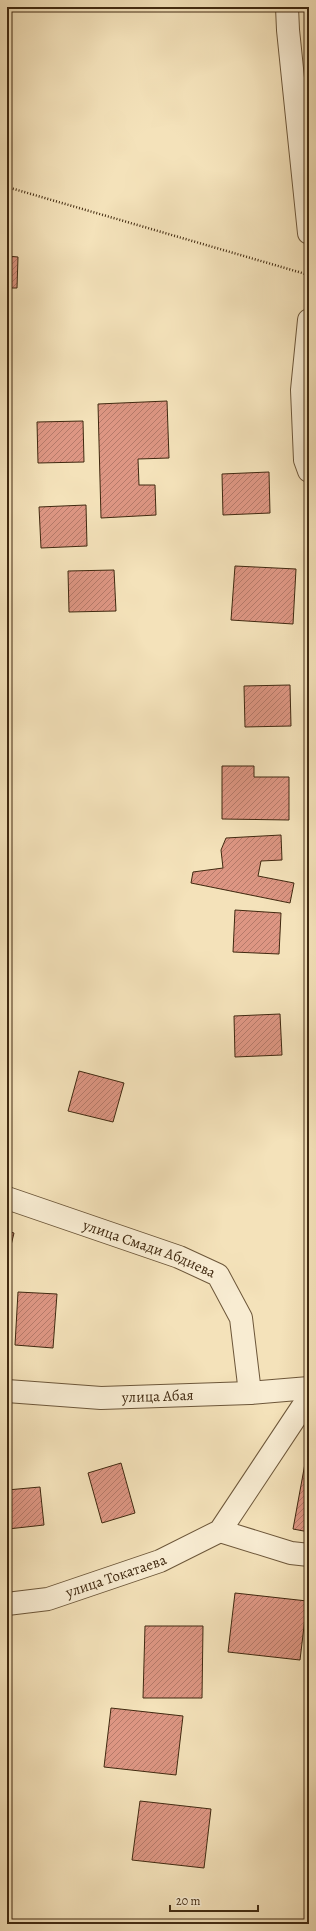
<svg xmlns="http://www.w3.org/2000/svg" width="316" height="1931" font-family="Alegreya,serif">
<style>
.building{fill:url(#building-hatch);stroke:#402910}
.lines{fill:none;stroke-linecap:round;stroke-linejoin:round}
.minor-casing{stroke:#6d573a;stroke-width:24}
.tertiary-casing{stroke:#6d573a;stroke-width:24}
.path{stroke:#402910;stroke-width:2.5;stroke-dasharray:1 2;stroke-linecap:butt}
.minor{stroke:#f8ecd2;stroke-width:22}
.tertiary{stroke:#f8ecd2;stroke-width:22}
.labels{text-anchor:middle;stroke-width:3;stroke-linejoin:round;paint-order:stroke}
.street-label{font-size:15px;fill:#402910;stroke:#f8ecd2}
</style>
<defs>
<pattern id="building-hatch" width="6" height="6" patternUnits="userSpaceOnUse"><rect width="6" height="6" fill="#dd9683"/><path d="M-1 1l2-2M0 6l6-6M5 7l2-2" fill="none" stroke="#b57a6a"/></pattern>
</defs>
<rect width="100%" height="100%" fill="#f4e2ba"/>
<filter id="stains"><feTurbulence type="fractalNoise" baseFrequency=".005" numOctaves="4"/><feColorMatrix values="0 0 0 0 .2 0 0 0 0 .09 0 0 0 0 .02 0 0 0 .5 -.17"/></filter>
<radialGradient id="worn" r=".72"><stop offset=".6" stop-color="#630" stop-opacity="0"/><stop offset="1" stop-color="#630" stop-opacity=".3"/></radialGradient>
<path class="building" d="M7 256 18 257 17 288H7Z
M167 401 169 458 138 459 139 485H155L156 515 101 518 98 404Z
M83 421 84 462 38 463 37 422Z
M269 472 270 513 223 515 222 474Z
M86 505 87 546 41 548 39 507Z
M235 566 296 569 293 624 231 620Z
M114 570 116 611 69 612 68 571Z
M290 685 291 726 245 727 244 686Z
M222 766H254V777H289V820L222 819Z
M281 835 282 860 261 861 258 876 294 883 290 903 191 883 193 872 223 868 221 850 226 838Z
M235 910 281 913 279 954 233 952Z
M280 1014 282 1055 235 1057 234 1016Z
M79 1071 124 1083 113 1122 68 1111Z
M7 1231 14 1233 7 1262Z
M18 1292 57 1294 53 1348 15 1345Z
M308 1447H309V1532L293 1529Z
M121 1463 135 1513 102 1523 88 1473Z
M40 1487 44 1525 8 1529 7 1490Z
M235 1593 307 1601 300 1660 228 1652Z
M145 1626H203L202 1698H143Z
M111 1708 183 1716 176 1775 104 1767Z
M140 1801 211 1809 204 1868 132 1860Z"/>
<g class="lines">
<g class="minor-casing">
<g id="minor">
<path d="M287 7 288 30 309 233"/>
<path d="M309 320 302 390 305 460 309 471"/>
<path id="s1" d="M7 1198 179 1257 218 1275 241 1318 250 1393"/>
<path d="M220 1531 291 1553 309 1555"/>
<path id="s2" d="M7 1604 48 1599 160 1561 220 1531 309 1397"/>
</g>
</g>
<g class="tertiary-casing">
<g id="tertiary">
<path id="s3" d="M7 1391 101 1398 250 1393 309 1388"/>
</g>
</g>
<path class="path" d="M7 187 309 275"/>
<use href="#minor" class="minor"/>
<use href="#tertiary" class="tertiary"/>
</g>
<g class="labels">
<g class="street-label">
<text dy="5" stroke="none"><textPath href="#s1" startOffset="151">улица Смади Абдиева</textPath></text>
<text dy="5" stroke="none"><textPath href="#s3" startOffset="151">улица Абая</textPath></text>
<text dy="5" stroke="none"><textPath href="#s2" startOffset="113">улица Токатаева</textPath></text>
</g>
</g>
<rect width="316" height="1931" fill="none" stroke="#f4e2ba" stroke-width="24"/>
<rect x="8" y="8" width="300" height="1915" fill="none" stroke="#402910" stroke-width="2"/>
<rect x="12" y="12" width="292" height="1907" fill="none" stroke="#402910"/>
<path d="M170 1905v6h88v-6" fill="none" stroke="#402910" stroke-width="2"/>
<text x="176" y="1905" font-size="12" fill="#402910" stroke="#f8ecd2" stroke-width="3" paint-order="stroke">20 m</text>
<rect width="100%" height="100%" filter="url(#stains)"/>
<rect width="100%" height="100%" fill="url(#worn)"/>
</svg>
